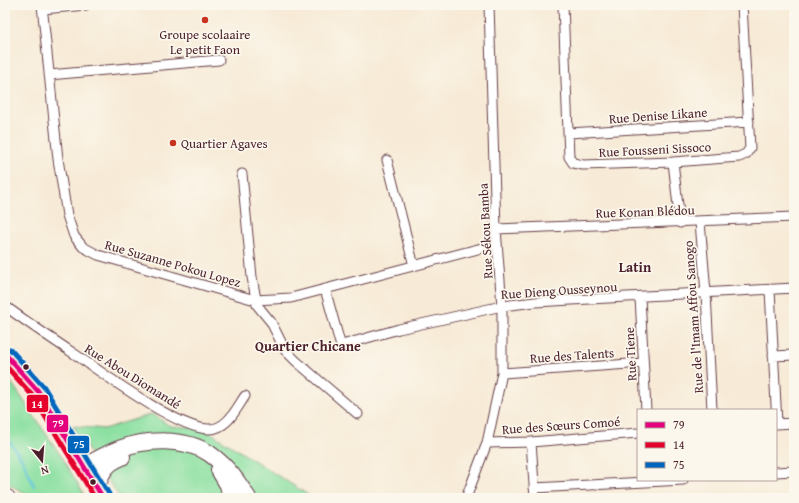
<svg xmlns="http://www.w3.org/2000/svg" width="799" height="503" font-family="'Gentium Book Plus',serif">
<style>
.green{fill:#8ce0a2;stroke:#6b8066}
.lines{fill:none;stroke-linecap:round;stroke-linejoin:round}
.stream{stroke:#5bc5d7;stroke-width:2.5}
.minor-casing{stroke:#643d45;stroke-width:11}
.tertiary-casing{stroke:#643d45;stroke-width:13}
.secondary-casing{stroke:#643d45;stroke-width:15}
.motorway-casing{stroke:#643d45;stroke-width:18}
.minor{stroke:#fff;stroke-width:9}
.tertiary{stroke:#fff;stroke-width:11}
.secondary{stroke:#fff;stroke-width:13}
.motorway{stroke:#fff;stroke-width:16}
.bus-1-casing{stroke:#fbf7ec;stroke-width:8}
.bus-2-casing{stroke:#fbf7ec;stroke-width:8}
.bus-3-casing{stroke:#fbf7ec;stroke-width:8}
.bus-1{stroke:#e5007d;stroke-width:5}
.bus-2{stroke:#e4002b;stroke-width:5}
.bus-3{stroke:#0065bd;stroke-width:5}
.poi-dot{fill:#c8321e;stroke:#fbf7ec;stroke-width:1.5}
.bus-dot{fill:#4a1f2b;stroke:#fbf7ec;stroke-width:1.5}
.labels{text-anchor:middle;stroke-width:3.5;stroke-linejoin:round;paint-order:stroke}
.poi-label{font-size:13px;fill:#4a1f2b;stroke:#fbf7ec}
.street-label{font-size:13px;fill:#4a1f2b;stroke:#fbf7ec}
.neighbourhood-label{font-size:14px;font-weight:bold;fill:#4a1f2b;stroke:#fbf7ec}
.line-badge{stroke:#fbf7ec;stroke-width:1.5}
.badge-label{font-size:11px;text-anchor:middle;font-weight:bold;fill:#fff}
</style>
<rect width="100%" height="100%" fill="#fbf7ec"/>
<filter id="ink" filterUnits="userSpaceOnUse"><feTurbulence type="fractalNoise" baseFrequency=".025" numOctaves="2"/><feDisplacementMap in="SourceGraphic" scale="8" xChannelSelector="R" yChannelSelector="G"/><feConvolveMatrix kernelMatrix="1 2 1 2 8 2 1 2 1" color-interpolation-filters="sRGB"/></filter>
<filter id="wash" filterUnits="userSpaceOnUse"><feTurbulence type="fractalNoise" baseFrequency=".012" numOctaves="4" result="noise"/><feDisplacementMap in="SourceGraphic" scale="16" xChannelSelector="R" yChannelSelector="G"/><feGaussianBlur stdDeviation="0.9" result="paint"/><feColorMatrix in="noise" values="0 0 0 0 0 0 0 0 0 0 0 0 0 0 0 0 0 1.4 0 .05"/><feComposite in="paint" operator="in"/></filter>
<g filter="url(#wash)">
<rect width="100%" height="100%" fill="#f7ead6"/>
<path class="green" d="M5 373 63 459 86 498H34L5 482Z
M152 414 170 426 203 428 313 498H120L72 426 104 429Z"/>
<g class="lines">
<path class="stream" d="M5 435 23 461 34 486"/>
</g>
</g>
<g filter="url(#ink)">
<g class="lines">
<g class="minor-casing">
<path id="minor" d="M42 5 58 159 67 215 74 236 83 247 98 255 255 300 291 298 497 244
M563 5 569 157 573 163 583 165 673 162 739 157 746 154 750 148 742 5
M43 9 86 5
M49 75 219 60
M569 133 749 122
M387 160 414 266
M673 162 680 223
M242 174 252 277 257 305 271 322 285 350 296 361 358 414
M700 222 706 293 712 410
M496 229 794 217
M325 289 340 343 342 345 399 329 502 306 535 302 794 288
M770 290 777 424
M640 297 646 410
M5 306C28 323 52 339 76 355 104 374 177 428 208 429 227 430 236 409 245 396
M773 356 794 355
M502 373 643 363
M776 424 794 423
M531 442 535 498
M487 443 531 442 638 433
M776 472 794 471
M534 488 683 480
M466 498 487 443 502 373V306L496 229 489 5"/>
</g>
<g class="tertiary-casing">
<path id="tertiary" d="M5 354 38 391 83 467"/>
</g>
<g class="secondary-casing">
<path id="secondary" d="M83 467 103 498"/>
</g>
<g class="motorway-casing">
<path id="motorway" d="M83 467C95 461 106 454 119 449 146 439 185 437 210 454 227 466 238 482 248 498
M219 470 228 485 231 498
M98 490C99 474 106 463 122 457
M5 497 7 498"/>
</g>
<use href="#minor" class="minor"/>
<use href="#tertiary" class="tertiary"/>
<use href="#secondary" class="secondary"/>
<use href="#motorway" class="motorway"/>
<g class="bus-1-casing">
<path id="bus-1" d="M5 354 38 391 103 498"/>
</g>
<g class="bus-2-casing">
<path id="bus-2" d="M5 365 32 395 95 498"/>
</g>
<g class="bus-3-casing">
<path id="bus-3" d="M10 349 44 387 109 494"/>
</g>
<use href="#bus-1" class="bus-1"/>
<use href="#bus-2" class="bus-2"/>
<use href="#bus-3" class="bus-3"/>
</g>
</g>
<g class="poi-dot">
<circle cx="205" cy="20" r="4"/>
<circle cx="173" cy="143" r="4"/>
</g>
<g class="bus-dot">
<circle cx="26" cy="367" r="3.5"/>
<circle cx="93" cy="482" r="3.5"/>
</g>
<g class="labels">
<g class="poi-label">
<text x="205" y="39">Groupe scolaaire<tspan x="205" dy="15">Le petit Faon</tspan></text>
<text x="181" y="148" text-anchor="start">Quartier Agaves</text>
</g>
<g class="street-label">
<text transform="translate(658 115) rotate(-4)" y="5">Rue Denise Likane</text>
<text transform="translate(655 149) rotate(-3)" y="5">Rue Fousseni Sissoco</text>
<text transform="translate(645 211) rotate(-2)" y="5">Rue Konan Blédou</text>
<text transform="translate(485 231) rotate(-93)" y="5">Rue Sékou Bamba</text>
<text transform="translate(173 263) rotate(16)" y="5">Rue Suzanne Pokou Lopez</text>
<text transform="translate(559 290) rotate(-4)" y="5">Rue Dieng Ousseynou</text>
<text transform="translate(693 317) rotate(-94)" y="5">Rue de l'Imam Affou Sanogo</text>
<text transform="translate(630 354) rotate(-93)" y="5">Rue Tiene</text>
<text transform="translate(572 355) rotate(-4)" y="5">Rue des Talents</text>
<text transform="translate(133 376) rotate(32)" y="5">Rue Abou Diomandé</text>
<text transform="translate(561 425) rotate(-4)" y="5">Rue des Sœurs Comoé</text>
</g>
<g class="neighbourhood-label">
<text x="635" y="272">Latin</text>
<text x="308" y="351">Quartier Chicane</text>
</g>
</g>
<g class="line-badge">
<rect x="26" y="394" width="23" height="19" rx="4" fill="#e4002b"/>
<rect x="46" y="414" width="23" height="19" rx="4" fill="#e5007d"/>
<rect x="67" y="435" width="23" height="19" rx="4" fill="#0065bd"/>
</g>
<g class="badge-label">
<text x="37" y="408">14</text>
<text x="58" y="427">79</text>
<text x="79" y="448">75</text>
</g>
<rect width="799" height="503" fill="none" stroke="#fbf7ec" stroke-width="20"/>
<rect x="637" y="409" width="140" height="72" fill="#fbf7ec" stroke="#b4a19f"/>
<rect x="645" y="422" width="20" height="6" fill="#e5007d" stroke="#b4a19f"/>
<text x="673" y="429" font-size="12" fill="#4a1f2b">79</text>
<rect x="645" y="442" width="20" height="6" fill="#e4002b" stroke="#b4a19f"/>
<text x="673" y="449" font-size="12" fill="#4a1f2b">14</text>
<rect x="645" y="462" width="20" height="6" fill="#0065bd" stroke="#b4a19f"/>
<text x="673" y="469" font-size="12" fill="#4a1f2b">75</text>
<g transform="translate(42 461) rotate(163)" stroke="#fbf7ec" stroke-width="3" paint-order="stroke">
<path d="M0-3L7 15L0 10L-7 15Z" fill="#4a1f2b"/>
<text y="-6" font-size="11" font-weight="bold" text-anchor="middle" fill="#4a1f2b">N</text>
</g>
</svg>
